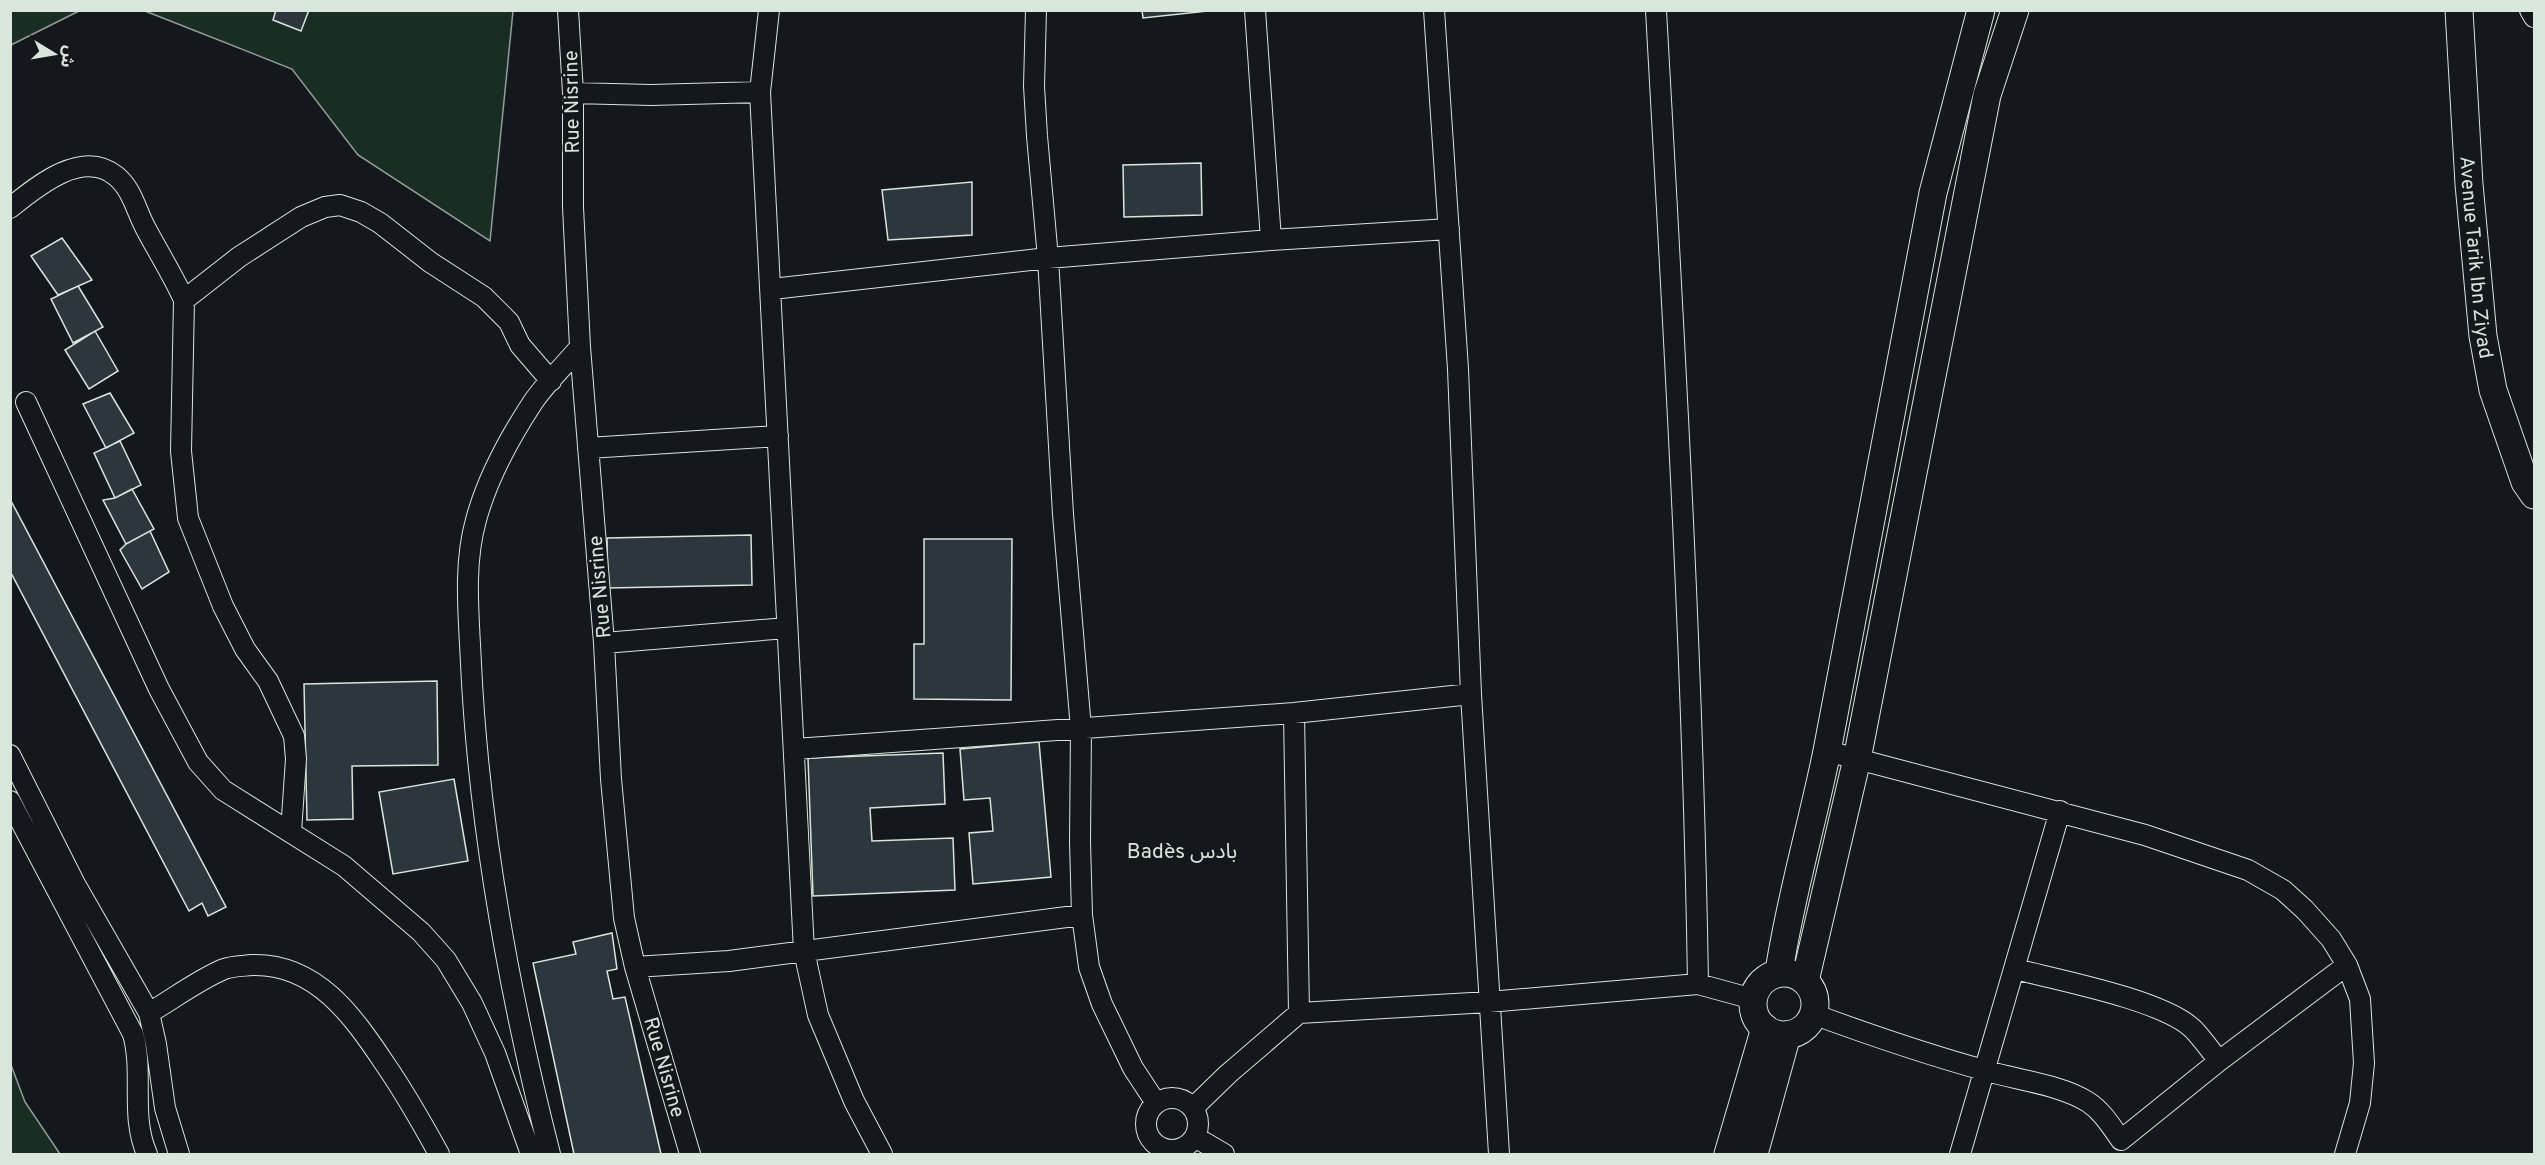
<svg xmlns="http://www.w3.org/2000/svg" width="2545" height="1165" font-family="Overpass,'Noto Sans Arabic',sans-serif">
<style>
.green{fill:#1a2d24;stroke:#939e99;stroke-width:1.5}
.building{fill:#2c363c;stroke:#d8e6dc;stroke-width:1.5}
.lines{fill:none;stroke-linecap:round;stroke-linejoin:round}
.street-casing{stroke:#d8e6dc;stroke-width:22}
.secondary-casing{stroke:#d8e6dc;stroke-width:29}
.street{stroke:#14181c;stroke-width:20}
.secondary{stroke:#14181c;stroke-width:27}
.labels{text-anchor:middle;stroke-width:4.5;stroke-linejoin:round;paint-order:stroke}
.street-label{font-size:20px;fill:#d8e6dc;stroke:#14181c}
.neighbourhood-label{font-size:21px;fill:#d8e6dc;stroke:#14181c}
</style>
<rect width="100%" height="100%" fill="#14181c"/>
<path class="green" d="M11 10H79V11L11 45Z
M145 11H513L490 241 358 155 292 69Z
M11 1065 25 1102 60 1154H11Z"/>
<path class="building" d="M276 10H309L301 31 273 20Z
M1142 10H1217L1143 18Z
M1201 163 1202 215 1124 217 1123 165Z
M972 182V235L888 240 882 190Z
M62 238 92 280 58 295 31 256Z
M78 286 103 327 73 343 51 299Z
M95 331 118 371 89 389 65 350Z
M110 393 134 433 106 448 83 404Z
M120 441 141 485 115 498 94 453Z
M132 489 154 529 126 544 103 500 115 498Z
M10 499 226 907 208 916 202 903 189 911 10 571Z
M150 531 169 572 142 589 120 550 126 544Z
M751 535 752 585 608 588 607 538Z
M924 539H1012L1011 700 914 699V644H924Z
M437 681 438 765 352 766 353 819 307 820 304 684Z
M1039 742 1051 877 973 884 969 833 993 831 990 798 964 800 960 749Z
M943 753 945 804 870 808 872 841 953 838 955 890 813 896 808 758Z
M454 779 468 861 393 874 379 792Z
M612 933 617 969 607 971 613 999 625 997 661 1154H574L533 963 576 954 573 942Z"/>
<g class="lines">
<g class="street-casing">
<path id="street" d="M568 10 573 93V207L580 347 604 643 611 779 624 918 635 967 690 1154
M769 10 760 92 804 951 818 1015 854 1101 882 1154
M1036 10 1034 86 1037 136 1048 258 1063 514 1081 729 1080 841 1082 915 1089 967 1102 1004 1133 1068 1156 1103
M1255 10 1271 240
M1434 10 1458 369 1471 694 1499 1154
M1656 10C1674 335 1693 659 1698 984
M2530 10 2534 17
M573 93 651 95 760 92
M10 208C36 187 82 148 116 176 132 189 136 210 145 227 158 252 173 275 184 300L181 451 188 518 223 606 245 649 268 681 294 736 296 759 291 832
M772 289 1048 258 1271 240 1449 229
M184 300 239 257 301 217 325 207 340 205 361 212 380 223 430 262 484 297 509 322 520 345 551 381
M26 402 159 689 198 762 223 790 344 866 421 932 446 960 472 1003 495 1053 531 1154
M588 448 778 436
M604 643 787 628
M1294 713 1299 1013
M795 749 1294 713 1471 694
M1827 751 2145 835 2248 870 2283 890 2305 910 2331 939 2347 965 2360 999 2364 1063 2360 1103 2345 1154
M10 755 75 884 149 1013 156 1044 165 1108 179 1154
M10 801 133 1034C144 1073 130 1116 147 1154
M635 967 729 961 1082 915
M2015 969C2058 980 2163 1000 2193 1029 2202 1038 2210 1050 2219 1061
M149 1013C173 999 198 980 224 969 232 966 243 966 252 965 316 963 353 1016 385 1064 405 1093 422 1123 439 1154
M1813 1014C1870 1035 1929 1055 1987 1071 2018 1080 2061 1085 2088 1102 2102 1111 2111 1126 2121 1140L2219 1061 2347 965
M1146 1124a26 26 0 1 1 52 0a26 26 0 1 1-52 0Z
M1193 1108 1228 1074 1299 1013 1489 1002 1698 984 1753 999
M1195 1137 1224 1154
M550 1154C509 993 479 831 471 664 469 617 463 566 476 520 487 479 510 437 533 402 546 383 565 365 580 347
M1960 1154 2060 811"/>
</g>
<g class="secondary-casing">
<g id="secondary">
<path id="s1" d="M2459 10 2469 184 2483 336 2493 390 2525 482 2534 495"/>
<path d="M1779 972C1790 898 1812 825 1827 751L1933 193 1981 10"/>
<circle cx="1784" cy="1004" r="31"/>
<path d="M1805 981 1857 759 1987 95 2015 10"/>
<path d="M1728 1154 1765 1028"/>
<path d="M1754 1154 1787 1035"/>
</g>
</g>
<use href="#street" class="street"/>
<use href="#secondary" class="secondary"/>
</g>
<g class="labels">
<g class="street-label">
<text transform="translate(571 102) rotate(-91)" y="7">Rue Nisrine</text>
<text dy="7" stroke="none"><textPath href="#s1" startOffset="248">Avenue Tarik Ibn Ziyad</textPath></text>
<text transform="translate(599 587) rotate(-95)" y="7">Rue Nisrine</text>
<text transform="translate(665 1067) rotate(74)" y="7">Rue Nisrine</text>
</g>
<g class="neighbourhood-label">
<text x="1182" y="858">Badès بادس</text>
</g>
</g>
<rect width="2545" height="1165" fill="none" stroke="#d8e6dc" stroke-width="24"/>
<g transform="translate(54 54) rotate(101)" stroke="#14181c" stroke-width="4.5" paint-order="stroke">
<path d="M0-4.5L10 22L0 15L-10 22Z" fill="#d8e6dc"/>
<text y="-9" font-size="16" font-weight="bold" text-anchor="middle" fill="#d8e6dc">ش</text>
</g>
</svg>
